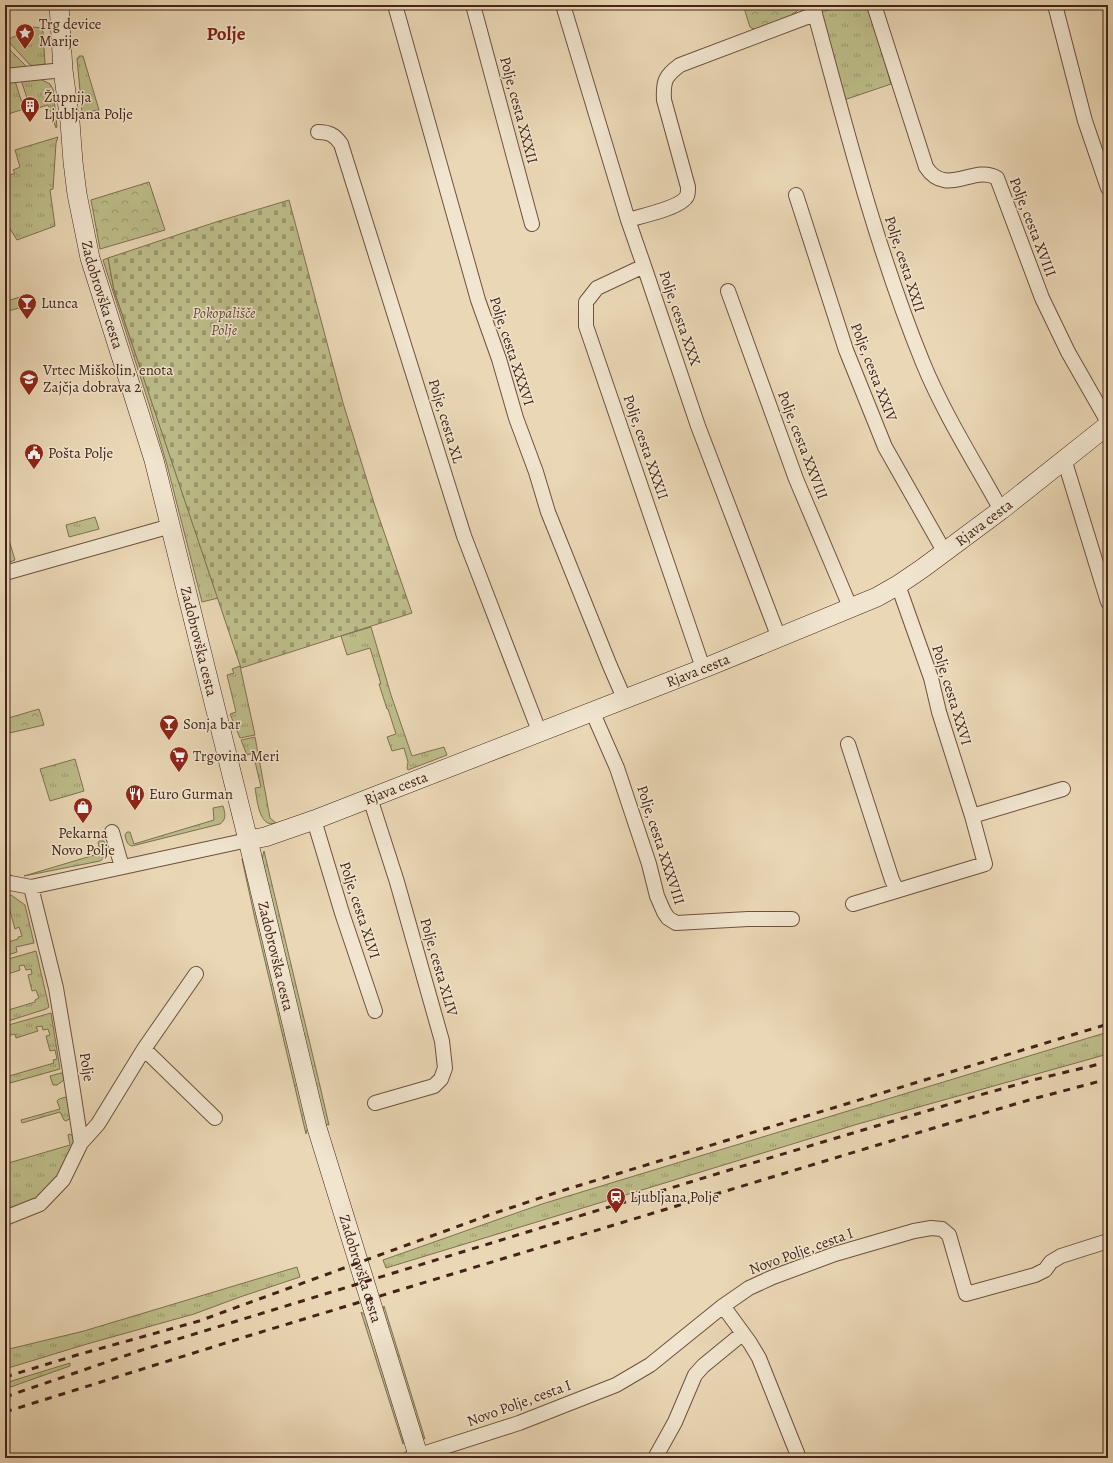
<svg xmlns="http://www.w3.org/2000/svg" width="1113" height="1463" font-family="Alegreya,serif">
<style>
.grass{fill:url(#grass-tufts);stroke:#807051}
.cemetery{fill:url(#cemetery-stones);stroke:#807051}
.park{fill:url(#park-crowns);stroke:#807051}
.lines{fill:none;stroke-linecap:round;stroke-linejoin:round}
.street-casing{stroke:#6e513f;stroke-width:16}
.secondary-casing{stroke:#442418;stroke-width:20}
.street{stroke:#f1e5cf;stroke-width:14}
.secondary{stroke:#f1e5cf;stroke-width:19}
.rail{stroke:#442418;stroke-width:3;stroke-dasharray:7 7;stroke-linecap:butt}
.labels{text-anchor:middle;stroke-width:3;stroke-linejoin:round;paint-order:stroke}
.poi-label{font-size:15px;fill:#442418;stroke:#f1e5cf;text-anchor:start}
.street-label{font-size:15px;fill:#442418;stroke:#f1e5cf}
.park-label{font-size:15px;font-style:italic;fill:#624a34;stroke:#f1e5cf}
.district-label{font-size:19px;font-weight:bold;fill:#7a1f14;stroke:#f1e5cf}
</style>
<defs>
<pattern id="grass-tufts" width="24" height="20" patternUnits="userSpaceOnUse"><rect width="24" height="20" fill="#bdbd8a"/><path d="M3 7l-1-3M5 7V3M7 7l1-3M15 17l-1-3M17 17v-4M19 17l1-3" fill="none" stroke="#9b9970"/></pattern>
<pattern id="cemetery-stones" width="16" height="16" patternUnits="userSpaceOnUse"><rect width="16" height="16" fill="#bdbd8a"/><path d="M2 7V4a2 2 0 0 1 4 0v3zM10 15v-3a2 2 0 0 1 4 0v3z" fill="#9b9970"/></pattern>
<pattern id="park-crowns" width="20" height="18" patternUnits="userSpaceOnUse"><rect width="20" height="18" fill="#bdbd8a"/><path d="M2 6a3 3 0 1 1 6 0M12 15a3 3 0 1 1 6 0" fill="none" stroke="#9b9970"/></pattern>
</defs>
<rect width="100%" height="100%" fill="#ead7b5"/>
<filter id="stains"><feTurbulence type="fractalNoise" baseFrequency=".005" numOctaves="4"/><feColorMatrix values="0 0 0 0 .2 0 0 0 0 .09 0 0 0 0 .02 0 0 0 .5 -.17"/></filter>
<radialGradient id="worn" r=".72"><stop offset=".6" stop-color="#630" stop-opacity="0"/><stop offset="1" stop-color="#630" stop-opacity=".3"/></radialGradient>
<path class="grass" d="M849 5H866L869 8 891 84 844 100 820 12Z
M34 27 41 28 43 32 45 64 31 66 7 40Z
M7 48 9 49 27 67 5 70V52Z
M79 56H83L99 110 82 113 77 58H79Z
M41 78 42 80 50 84 53 89 57 127 56 128 48 105 31 110 21 80Z
M15 81 24 109 5 115V83Z
M58 137 56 143 53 189 50 190 55 226 17 240 5 221V177L15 173 13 170 20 167 15 150Z
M108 258 114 290 218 598 202 602 167 465 149 404 103 260Z
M23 296 26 306 5 312V298L7 301Z
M95 517 99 529 69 537 66 525Z
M5 527 15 560 8 563H5Z
M371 627 391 695 412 756 444 747 447 755 408 770 407 768 408 762 404 748 392 751 387 737 396 734 388 709H387L379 684H381L370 648 347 655 341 636Z
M240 666 255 735 240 738 230 714 236 712 227 675 234 673 232 669Z
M255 737 270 818 276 823C259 829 257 799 255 788L261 787 253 753 247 755 241 740Z
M75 759 84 791 50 801 40 769Z
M223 806C225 813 227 819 220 824L132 846C127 845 126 840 125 835L127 832H130L134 844 214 820 213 808Z
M99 841H104C106 849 108 856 100 861L24 876 101 853 98 843Z
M264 851 320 1086 329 1125 324 1123 262 859Z
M242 859 245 864 308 1126 306 1134 255 919Z
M11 895 25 905 34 943 16 947 17 952 5 956V943L18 939V937L22 936 19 927 15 929 9 907 5 904V896Z
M36 951 49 1007 46 1009 5 1022V1011L35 1002V1000L39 998 36 990 32 991 28 975 32 974 31 969 26 970 24 965 19 966 20 970 5 975V960Z
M51 1013 60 1069 10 1083 9 1076 54 1063 53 1060 57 1059 55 1050 50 1051 46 1036 50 1035 48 1029 43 1030 42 1026 36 1027 38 1031 16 1038 15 1034 6 1036 7 1039H5V1026Z
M1108 1032V1054L858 1124 386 1268 383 1260 542 1204Z
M65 1072 64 1080 57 1085H53L50 1076Z
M66 1097 68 1098 71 1118 66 1121 64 1120 60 1112 22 1123 21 1120 60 1109 57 1101 59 1099Z
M69 1134 74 1136 75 1144 58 1177 37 1199 5 1213V1164L70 1145 68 1135Z
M297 1267 300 1277 240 1297 194 1314 87 1344 5 1369V1350L84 1331Z
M384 1306 425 1439 422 1437 382 1311Z
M361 1312 367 1316 403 1438V1444Z
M70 1363V1366L5 1389V1383Z"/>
<path class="cemetery" d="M289 200 343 403 374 503 412 613 241 668 114 290 108 258 216 222Z"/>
<path class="park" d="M743 5H800L799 8 793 16 755 30 750 27Z
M149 182 165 230 100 249 91 200Z
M39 709 44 725 5 734V719Z"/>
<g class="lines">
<g class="street-casing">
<path id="street" d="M395 5 478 300 499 359 516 418 536 472 548 512 610 666 624 698
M473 5 532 224
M563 5 628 220 644 266 698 426 779 638
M814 5 815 14C847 132 877 250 923 363 944 414 974 461 1001 510
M874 5 926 167C946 198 974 164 997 178L1042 298 1068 352 1108 422
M1055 5 1085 121 1108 188
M5 76 63 70
M318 132C329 132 335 135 341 144L464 536 539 731
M796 195 846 350 885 447 944 551
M628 220C641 216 681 208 687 196 688 194 688 190 688 187L664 100C663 81 665 76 680 65L815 14
M644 266 597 288 586 302V326L703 668
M728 291 796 479 851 609
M1064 459 1108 602
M5 573 171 526
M592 711 617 768 649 864 657 896 664 912 668 918 676 923 748 919H792
M848 744 892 880 897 890
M370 798 397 882 442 1041 445 1068 441 1079 434 1086 375 1103
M972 816 1063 789
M314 820 342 913 375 1011
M112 832 122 867
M5 881 10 883 31 887 248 840
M31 887 56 988 69 1065 81 1143
M853 904 985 864 972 816 939 712 931 678 898 585
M144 1049 215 1118
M5 1218 40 1204 63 1180 81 1143 98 1124 144 1049 196 974
M723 1306 750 1343 759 1358 799 1458
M410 1458 519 1423 616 1385 650 1365 723 1306 749 1288 773 1277 835 1254 914 1231 931 1228 942 1229 949 1235 966 1294 1035 1275 1045 1270 1051 1262 1061 1256 1108 1241
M655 1458 675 1422 695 1375 703 1366 742 1334"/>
</g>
<g class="secondary-casing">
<g id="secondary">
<path id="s1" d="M59 5 63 70 70 122 73 162 77 194 90 258 154 460 248 840 317 1128 419 1458"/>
<path id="s2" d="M248 840 265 837 314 820 712 665 877 597 898 585 923 568 1001 510 1108 425"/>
</g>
</g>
<use href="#street" class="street"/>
<use href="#secondary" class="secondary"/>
<path class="rail" d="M5 1377 77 1355 199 1321 489 1215 561 1191 1108 1024
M5 1397 139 1351 736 1168 980 1095 1033 1080 1108 1062
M5 1412 248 1336 937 1127 1029 1100 1108 1079"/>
</g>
<defs>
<g id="sight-pin" transform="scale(1)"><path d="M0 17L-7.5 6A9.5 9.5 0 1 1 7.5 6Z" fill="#8f2418" stroke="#f1e5cf"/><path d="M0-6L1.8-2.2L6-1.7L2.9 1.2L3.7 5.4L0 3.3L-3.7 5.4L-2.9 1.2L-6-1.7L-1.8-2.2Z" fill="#fff"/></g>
<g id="building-pin" transform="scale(1)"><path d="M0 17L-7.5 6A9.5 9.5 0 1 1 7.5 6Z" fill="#8f2418" stroke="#f1e5cf"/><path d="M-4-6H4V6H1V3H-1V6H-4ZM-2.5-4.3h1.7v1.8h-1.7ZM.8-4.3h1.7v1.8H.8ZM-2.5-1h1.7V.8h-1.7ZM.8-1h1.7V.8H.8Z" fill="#fff"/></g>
<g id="bar-pin" transform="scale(1)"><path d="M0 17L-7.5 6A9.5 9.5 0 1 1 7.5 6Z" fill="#8f2418" stroke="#f1e5cf"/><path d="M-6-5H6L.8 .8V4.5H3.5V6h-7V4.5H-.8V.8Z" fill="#fff"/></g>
<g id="school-pin" transform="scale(1)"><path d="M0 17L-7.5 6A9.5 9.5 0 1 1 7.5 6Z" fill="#8f2418" stroke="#f1e5cf"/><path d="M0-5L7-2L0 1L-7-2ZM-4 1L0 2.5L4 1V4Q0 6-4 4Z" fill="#fff"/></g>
<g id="civic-pin" transform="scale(1)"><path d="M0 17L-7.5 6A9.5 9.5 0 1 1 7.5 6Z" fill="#8f2418" stroke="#f1e5cf"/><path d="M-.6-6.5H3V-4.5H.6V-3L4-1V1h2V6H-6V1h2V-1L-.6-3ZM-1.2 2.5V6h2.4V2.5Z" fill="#fff"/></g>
<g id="supermarket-pin" transform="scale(1)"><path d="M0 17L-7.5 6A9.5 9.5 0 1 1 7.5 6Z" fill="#8f2418" stroke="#f1e5cf"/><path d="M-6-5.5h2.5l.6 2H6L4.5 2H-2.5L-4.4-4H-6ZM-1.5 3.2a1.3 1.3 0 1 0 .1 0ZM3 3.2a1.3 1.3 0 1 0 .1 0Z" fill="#fff"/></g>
<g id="restaurant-pin" transform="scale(1)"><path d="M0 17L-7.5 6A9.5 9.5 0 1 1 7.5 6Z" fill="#8f2418" stroke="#f1e5cf"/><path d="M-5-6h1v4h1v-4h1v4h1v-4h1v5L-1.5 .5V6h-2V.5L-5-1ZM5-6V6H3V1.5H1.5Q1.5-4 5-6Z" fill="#fff"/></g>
<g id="shop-pin" transform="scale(1)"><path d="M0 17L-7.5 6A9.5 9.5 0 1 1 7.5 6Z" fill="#8f2418" stroke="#f1e5cf"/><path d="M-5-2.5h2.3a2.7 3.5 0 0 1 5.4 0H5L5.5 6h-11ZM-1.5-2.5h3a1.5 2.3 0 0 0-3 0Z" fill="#fff"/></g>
<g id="station-pin" transform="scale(1)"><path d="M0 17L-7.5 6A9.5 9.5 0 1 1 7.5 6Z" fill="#8f2418" stroke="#f1e5cf"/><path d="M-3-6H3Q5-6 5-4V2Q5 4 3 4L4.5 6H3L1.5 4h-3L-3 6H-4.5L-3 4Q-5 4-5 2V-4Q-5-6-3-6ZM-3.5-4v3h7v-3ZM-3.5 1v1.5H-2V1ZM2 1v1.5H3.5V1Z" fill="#fff"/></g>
</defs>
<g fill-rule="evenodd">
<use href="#sight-pin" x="25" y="33"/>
<use href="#building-pin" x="30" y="106"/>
<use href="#bar-pin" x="27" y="303"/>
<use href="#school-pin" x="29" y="379"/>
<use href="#civic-pin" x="34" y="453"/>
<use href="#bar-pin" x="169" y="724"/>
<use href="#supermarket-pin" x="179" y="756"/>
<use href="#restaurant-pin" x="135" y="794"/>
<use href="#shop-pin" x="83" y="807"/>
<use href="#station-pin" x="616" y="1197"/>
</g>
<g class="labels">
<g class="poi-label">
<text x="39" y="29">Trg device<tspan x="39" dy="17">Marije</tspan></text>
<text x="44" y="102">Župnija<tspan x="44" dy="17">Ljubljana Polje</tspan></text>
<text x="41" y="308">Lunca</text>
<text x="43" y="375">Vrtec Miškolin, enota<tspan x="43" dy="17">Zajčja dobrava 2</tspan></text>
<text x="48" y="458">Pošta Polje</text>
<text x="183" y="729">Sonja bar</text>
<text x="193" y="761">Trgovina Meri</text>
<text x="149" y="799">Euro Gurman</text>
<text x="83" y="838" text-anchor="middle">Pekarna<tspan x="83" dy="17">Novo Polje</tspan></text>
<text x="630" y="1202">Ljubljana Polje</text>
</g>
<g class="street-label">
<text transform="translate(519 110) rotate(75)" y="5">Polje, cesta XXXII</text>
<text transform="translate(1033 227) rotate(69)" y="5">Polje, cesta XVIII</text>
<text transform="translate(905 264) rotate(72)" y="5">Polje, cesta XXII</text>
<text dy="5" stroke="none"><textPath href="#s1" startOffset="294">Zadobrovška cesta</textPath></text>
<text transform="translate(680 318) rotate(71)" y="5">Polje, cesta XXX</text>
<text transform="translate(512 351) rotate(72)" y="5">Polje, cesta XXXVI</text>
<text transform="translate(874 372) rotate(69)" y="5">Polje, cesta XXIV</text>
<text transform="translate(446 421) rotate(73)" y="5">Polje, cesta XL</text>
<text transform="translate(803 445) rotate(69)" y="5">Polje, cesta XXVIII</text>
<text transform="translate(646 447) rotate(71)" y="5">Polje, cesta XXXII</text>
<text dy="5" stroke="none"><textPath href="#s2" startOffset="805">Rjava cesta</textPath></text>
<text dy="5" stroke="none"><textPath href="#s1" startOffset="654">Zadobrovška cesta</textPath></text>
<text dy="5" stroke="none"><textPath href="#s2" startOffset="481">Rjava cesta</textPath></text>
<text transform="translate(952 695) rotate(73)" y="5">Polje, cesta XXVI</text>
<text dy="5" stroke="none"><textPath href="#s2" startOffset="157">Rjava cesta</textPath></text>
<text transform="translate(661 845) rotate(72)" y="5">Polje, cesta XXXVIII</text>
<text transform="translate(360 910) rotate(72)" y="5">Polje, cesta XLVI</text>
<text dy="5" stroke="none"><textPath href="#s1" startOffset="978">Zadobrovška cesta</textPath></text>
<text transform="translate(439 967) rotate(74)" y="5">Polje, cesta XLIV</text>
<text transform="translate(87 1067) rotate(81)" y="5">Polje</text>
<text transform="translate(801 1251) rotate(-20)" y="5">Novo Polje, cesta I</text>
<text dy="5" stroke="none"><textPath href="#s1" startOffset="1302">Zadobrovška cesta</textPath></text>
<text transform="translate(519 1403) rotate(-20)" y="5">Novo Polje, cesta I</text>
</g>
<g class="park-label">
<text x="224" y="318">Pokopališče<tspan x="224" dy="17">Polje</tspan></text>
</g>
<g class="district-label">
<text x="226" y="40">Polje</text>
</g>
</g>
<rect width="1113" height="1463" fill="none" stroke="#ead7b5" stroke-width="20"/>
<rect x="6" y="6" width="1101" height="1451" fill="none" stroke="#442418" stroke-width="2"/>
<rect x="10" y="10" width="1093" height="1443" fill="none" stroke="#442418"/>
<rect width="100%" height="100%" filter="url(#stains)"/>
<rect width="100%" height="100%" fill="url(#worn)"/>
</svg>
